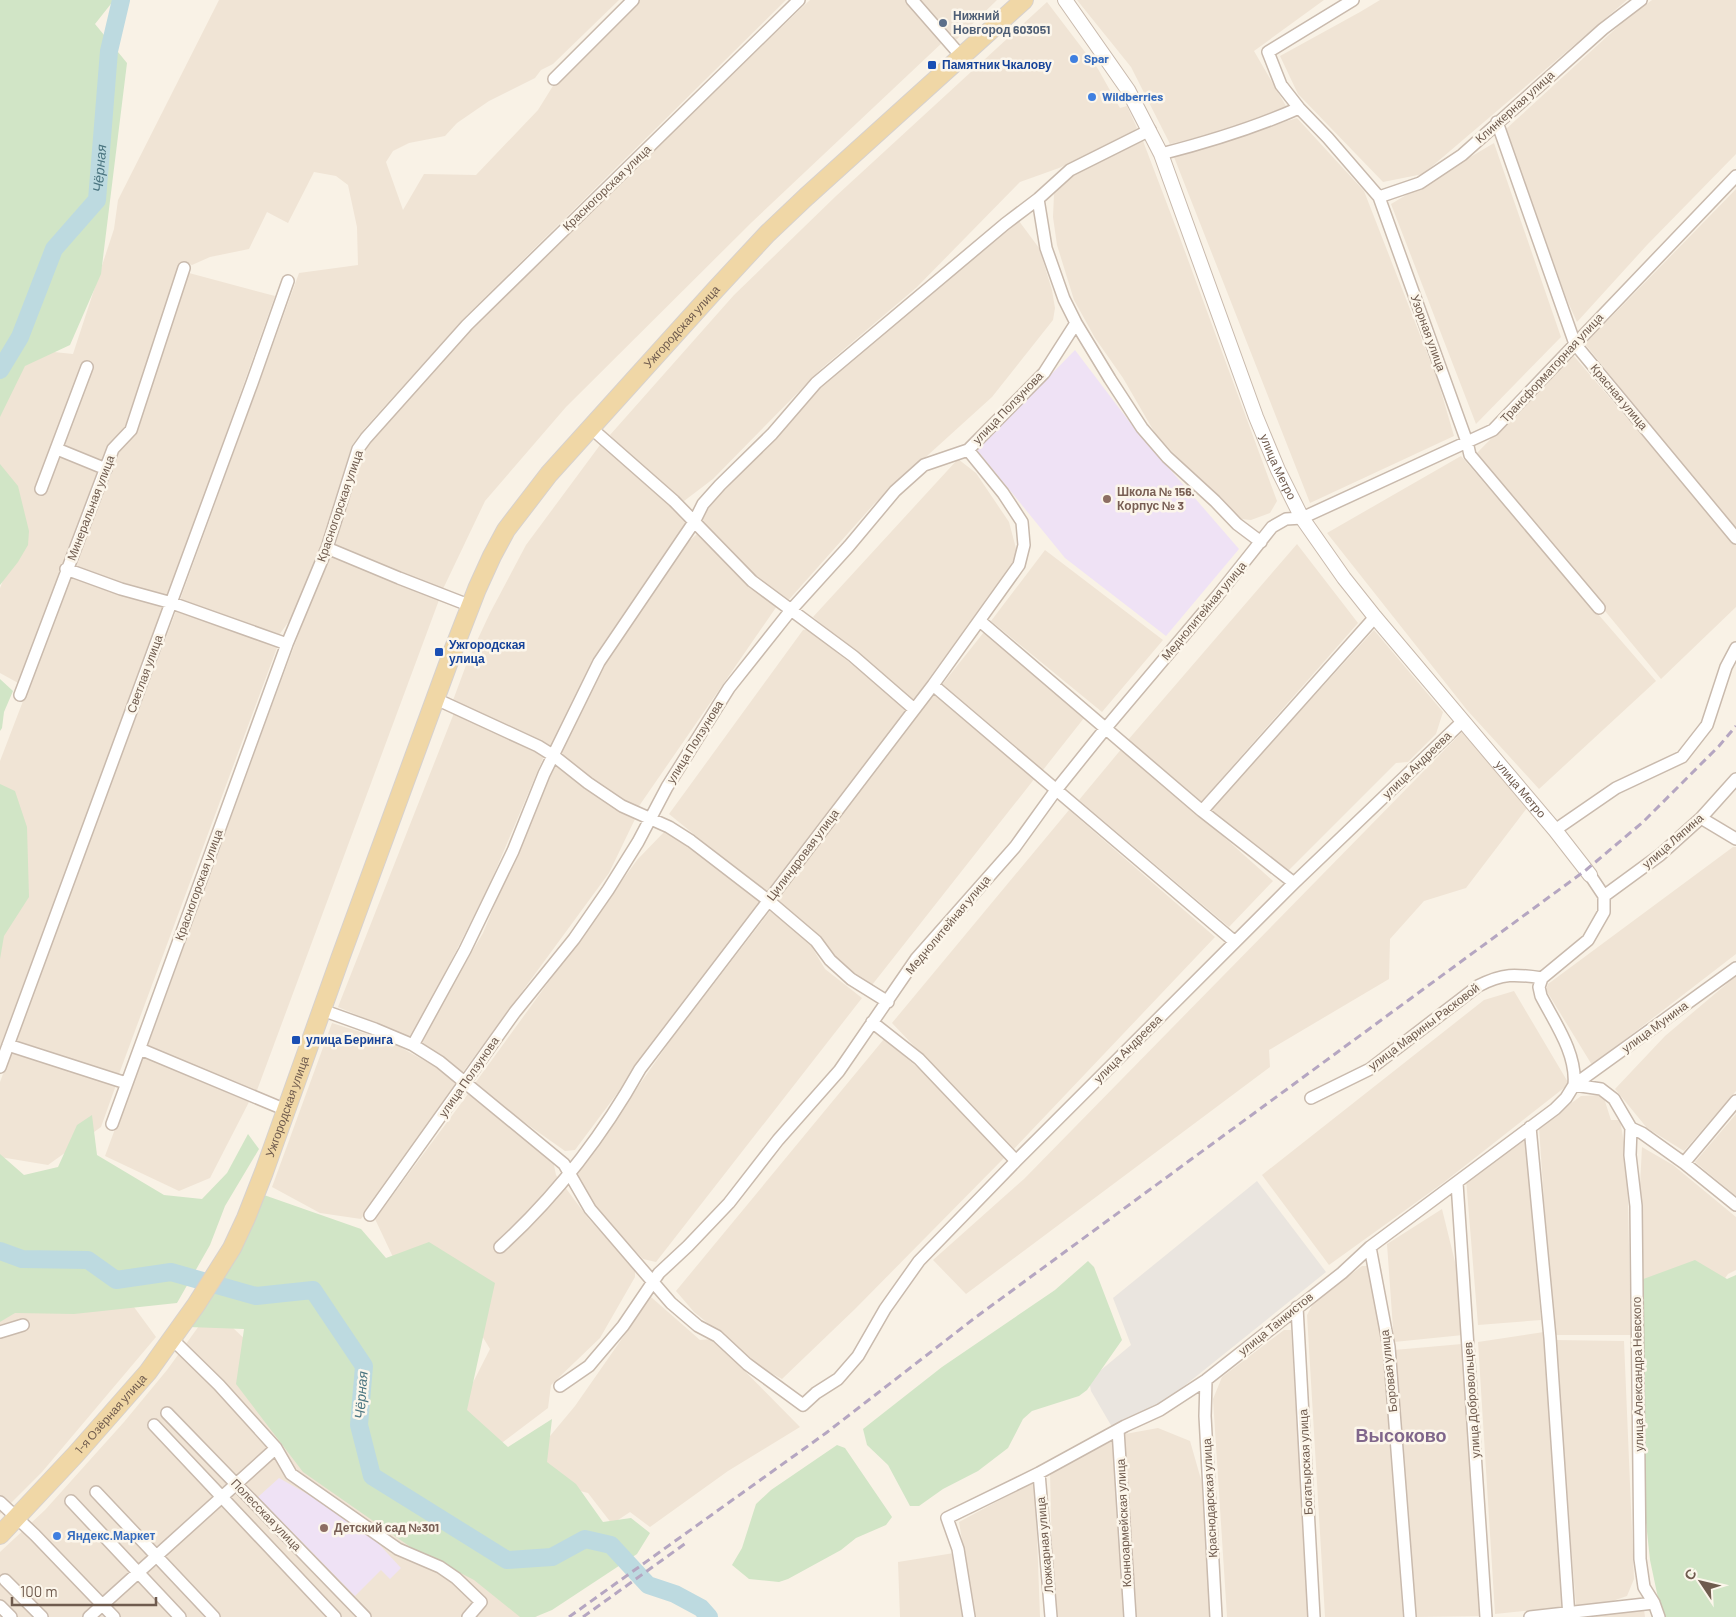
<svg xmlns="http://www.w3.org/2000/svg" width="1736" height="1617" font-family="Barlow,sans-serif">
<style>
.residential{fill:#f0e4d5}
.industrial{fill:#eae5df}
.education{fill:#efe2f5}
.green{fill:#d1e5c6}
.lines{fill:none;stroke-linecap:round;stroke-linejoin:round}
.river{stroke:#bddae0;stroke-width:18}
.minor-casing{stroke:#c9baad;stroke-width:14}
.tertiary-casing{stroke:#c9baad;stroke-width:16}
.primary-casing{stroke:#d7d1cd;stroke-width:20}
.minor{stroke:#fff;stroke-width:11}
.tertiary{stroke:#fff;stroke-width:14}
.primary{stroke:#f0d7a6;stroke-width:18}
.rail{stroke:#b5a6c1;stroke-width:3;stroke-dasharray:8 5;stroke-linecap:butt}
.service-dot{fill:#5c6f8a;stroke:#fcf6eb;stroke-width:2}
.shop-dot{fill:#3f7fe0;stroke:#fcf6eb;stroke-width:2}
.transit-dot{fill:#1a4fb4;stroke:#fcf6eb;stroke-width:2}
.education-dot{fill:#8d6e63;stroke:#fcf6eb;stroke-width:2}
.labels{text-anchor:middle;stroke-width:5;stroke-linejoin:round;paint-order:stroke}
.service-label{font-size:12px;font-weight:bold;fill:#4e5e75;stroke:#fcf6eb;text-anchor:start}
.shop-label{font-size:12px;font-weight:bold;fill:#366cbe;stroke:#fcf6eb;text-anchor:start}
.transit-label{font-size:12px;font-weight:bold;fill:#164399;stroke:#fcf6eb;text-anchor:start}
.street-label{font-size:12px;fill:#6f5b4e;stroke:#fcf6eb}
.education-label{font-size:12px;font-weight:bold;fill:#785e54;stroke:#fcf6eb;text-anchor:start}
.water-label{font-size:14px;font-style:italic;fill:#4b7580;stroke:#fcf6eb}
.district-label{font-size:18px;font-weight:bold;fill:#80668b;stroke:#fcf6eb}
</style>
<rect width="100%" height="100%" fill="#f9f2e6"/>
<path class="residential" d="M219 0H619L553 64 541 70 535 78 489 101 457 123 445 136 409 143 393 151 386 162 403 210 424 174 476 175 538 110 556 81 640 0H786L467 315 364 429 352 445 323 542 295 613 279 635 180 600 299 273 358 265 357 227 348 185 336 176 314 172 288 223 267 212 249 249 210 257 192 265 182 261 125 426 109 448 20 684 0 673V588L21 535 0 494V381L35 350 73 354 114 229 118 200Z
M810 0H906L944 41 752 222 566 407 485 501 443 589 335 547 362 452 373 436 519 278Z
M914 0H997L955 41Z
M1077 0H1324L1254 51 1286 106 1236 128 1170 144 1131 67Z
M1380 0H1627L1423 174 1383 182 1298 94 1280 56 1360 12Z
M1652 0H1736V154L1647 245 1577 322 1567 300 1506 129 1624 21Z
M1047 2 1098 69 1120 108 1127 106 1137 128 1123 140 1059 168 1020 182 917 287 822 368 713 479 684 501 627 455 610 435 734 295 836 196Z
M1297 118 1364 191 1438 381 1454 436 1310 503 1174 157Z
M1143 141 1180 238 1277 501 1270 513 1251 520 1241 519 1227 508 1156 435 1123 378 1095 338 1074 300 1057 245 1053 217 1054 194 1061 183 1076 173Z
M1494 143 1561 337 1476 424 1391 204Z
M1736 189V531L1585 344Z
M1019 221 1039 248 1052 290 1055 308 1053 320 992 397 874 504 786 603 743 567 699 521 712 504 794 416 822 383Z
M189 273 275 296 168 597 73 567 119 452 137 429Z
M1573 355 1736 545V607L1661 679 1476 454Z
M600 445 684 515 687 521 594 657 551 749 452 703 468 660 490 613 526 545Z
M1461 456 1656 681 1539 789 1467 710 1327 533Z
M958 459 976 473 1009 522 1018 556 913 701 813 617Z
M697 534 777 606 637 809 604 788 559 754 600 666 686 544Z
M1297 544 1358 623 1200 803 1128 740Z
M1045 550 1163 640 1102 712 991 621Z
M334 555 439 600 256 1093 148 1045 274 700 325 564Z
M71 576 164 607 0 1047V761Z
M176 611 278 645 119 1074 14 1041Z
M808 629 907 709 766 893 669 814 803 630Z
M1374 630 1443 712 1436 734 1408 762 1396 763 1287 872 1210 810Z
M984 632 1084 718 1043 770 941 686Z
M934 693 1035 778 872 985 847 970 820 938 776 901Z
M454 713 544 756 489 886 412 1038 338 1007Z
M1462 732 1527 808 1466 888 1424 901 1390 939 1389 979 1269 1050 1270 1067 966 1294 933 1260 1024 1179Z
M1123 747 1273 881 1229 927 1079 800Z
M555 762 636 817 609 873 463 1072 419 1041 483 933 550 770Z
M1069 810 1215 937 1013 1150 892 1023Z
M665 831 762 899 575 1150 565 1151 473 1086 637 860Z
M1733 847H1736V954L1592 1065 1546 990 1548 984Z
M770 911 807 939 825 969 862 998 656 1262 643 1259 592 1205 575 1177 672 1038Z
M1736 976V1091L1684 1151 1647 1128 1615 1089 1665 1036Z
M1514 991 1569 1084 1443 1183 1329 1265 1262 1175 1484 1000Z
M332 1023 389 1041 454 1077 459 1084 361 1219 320 1213 272 1187Z
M884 1039 938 1085 1004 1158 855 1309 782 1379 764 1369 694 1312 676 1291Z
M11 1052 116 1085 101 1127 48 1165 0 1157V1082Z
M142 1056 249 1102 210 1178 179 1191 105 1156Z
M468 1094 553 1160 556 1175 588 1218 635 1270V1277L600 1338 551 1385 548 1408 499 1445 458 1412 490 1349 462 1303 401 1274 375 1219Z
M1603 1095 1611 1120H1620L1627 1160 1631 1335H1553L1539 1127 1581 1096Z
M1736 1114V1196L1695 1162Z
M1525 1135 1541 1320 1478 1325 1466 1179Z
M1642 1147 1673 1165 1736 1217V1270L1728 1274 1703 1309 1640 1307 1638 1224Z
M1442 1209 1458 1274 1463 1335 1394 1342 1387 1244Z
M1362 1266H1368L1385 1350 1404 1617H1325L1307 1315 1314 1302Z
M0 1281 134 1307 156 1337 42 1472 0 1514Z
M651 1297 700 1340 713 1339 800 1427 728 1471 650 1527 630 1512 612 1524 588 1493 549 1483 535 1473 550 1436 575 1406Z
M212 1308 537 1617H0V1552L45 1510 124 1422 167 1370Z
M1284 1330H1291L1309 1617H1227L1213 1399 1222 1377Z
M1544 1332 1562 1607 1495 1614 1478 1342Z
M1554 1340 1624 1341 1634 1579 1627 1596 1604 1604 1576 1606Z
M1462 1344 1482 1616 1416 1617 1394 1350Z
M1158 1428 1190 1441 1202 1483 1210 1617H1133L1128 1552 1125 1434Z
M1114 1440 1124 1617H1055L1053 1601 1050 1472Z
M1035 1481 1040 1617H975L959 1522Z
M954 1553 964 1617H900L898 1562Z
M1644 1610 1645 1617H1576Z"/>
<path class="industrial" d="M1257 1181 1326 1272 1158 1407 1112 1427 1091 1391 1089 1380 1131 1345 1113 1298Z"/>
<path class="education" d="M1075 350 1135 429 1239 549 1166 636 1065 558 977 450Z
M279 1478 343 1514 377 1542 401 1568 390 1579 381 1570 355 1596 258 1497Z"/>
<path class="green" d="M0 0H114L95 24 127 63 101 274 70 345 25 366 0 417Z
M0 464 18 486 29 531 28 545 18 562 0 585Z
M0 679 13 691 4 712 2 728 0 731Z
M0 784 15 791 27 827 29 897 4 936 0 959Z
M92 1115 97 1155 164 1195 202 1199 227 1173 248 1134 259 1149 225 1206 210 1245 177 1303 74 1314 15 1313 0 1322V1154L24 1175 58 1167 77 1125Z
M264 1195 361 1229 386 1258 429 1242 495 1283 467 1410 508 1447 552 1419 547 1462 576 1484 603 1522 631 1518 650 1533 637 1554 552 1610 535 1617H520L474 1580 412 1548 303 1472 236 1384 244 1329 189 1327Z
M1695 1260 1727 1279 1736 1275V1617H1662L1650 1560 1636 1427 1638 1281Z
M1088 1261 1094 1267 1122 1340 1087 1390 1079 1396 1032 1411 1023 1419 1008 1448 978 1471 943 1489 919 1506H910L888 1465 867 1445 863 1429 942 1367 1055 1290Z
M837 1445 845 1448 892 1517 886 1525 856 1538 841 1550 788 1579 779 1582 749 1579 732 1565 742 1548 756 1504 771 1490Z"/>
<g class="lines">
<g class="river">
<path id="s1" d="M0 370 20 337 54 249 97 200 109 51 121 0"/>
<path d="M0 1251 22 1259 88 1260 116 1280 171 1272 256 1296 313 1290 364 1366 359 1425 372 1476 507 1560 552 1557 585 1539 611 1545 648 1585 675 1594 701 1608 709 1617"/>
</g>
<g class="minor-casing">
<path id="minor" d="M912 0 961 56
M1353 0 1268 52 1281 85 1299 108 1328 138 1379 197 1467 442 1470 455 1599 608
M554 79 633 0
M1497 122 1575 344 1736 538
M1161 154C1208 142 1254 128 1299 108
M1379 197 1420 183 1462 155 1603 29 1641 0
M1038 199 1046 248 1064 299 1076 323 1110 379 1142 428 1167 457 1215 501 1237 524 1261 542
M591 428 674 501 752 581 853 656 914 709
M57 449 106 469
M41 489 87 367
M327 548 399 578 471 606
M66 569 121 589 172 603 287 644
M980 621 1202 811 1294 883
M933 685 1235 942
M20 695 113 449 131 430 184 268
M436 699 538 746 554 756 588 783 622 806 669 827 691 841 769 901 816 941 830 960 851 979 888 1002
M1202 811 1375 617
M1701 818 1736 839
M1555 830 1616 788 1682 757 1707 725 1726 667 1736 648
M1604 896 1660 855 1701 818 1736 779
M322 1010 375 1029 413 1045 440 1062 564 1164 590 1209 671 1303 698 1326 717 1336 747 1364 803 1405 816 1393 838 1379 858 1356 885 1309 919 1261 1016 1161 1294 883 1463 721
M872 1022 919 1059 1016 1161
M8 1045 126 1083
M413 1045 465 950 513 851 544 774 599 662 694 522 703 504 720 485 772 434 816 383 1005 224 1038 199 1070 170 1150 130
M140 1049 286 1110
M0 1067 252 383 288 281
M1574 1085C1577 1054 1555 1023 1541 996L1539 987 1542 978 1588 940 1604 912V896L1590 875
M1574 1085 1601 1089 1614 1099 1631 1128 1642 1133 1684 1163 1736 1205
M1311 1098 1370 1069 1478 986C1503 973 1515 974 1542 978
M112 1124 287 644 327 548 358 449 366 438 467 325 799 0
M1530 1127 1550 1338 1569 1617
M1631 1128 1630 1155 1636 1206 1640 1559 1644 1587 1654 1603 1659 1617
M1684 1163 1736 1101
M1457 1183 1486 1617
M370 1215 515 1012 574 939 608 890 638 842 667 787 729 688 791 610 849 546 895 491 924 465 968 450 1044 373 1076 323
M500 1247C556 1196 603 1135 640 1069L933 685 1019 565 1024 545 1022 522 1003 493 968 450
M1370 1247 1389 1347 1410 1617
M1297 1307 1314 1617
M0 1332 23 1325
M172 1339 219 1385 276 1448 291 1474 398 1549 440 1567 456 1578 481 1602 468 1617
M1206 1380 1205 1416 1216 1617
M560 1386 589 1366 594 1360 623 1326 659 1273 688 1246 729 1203 778 1140 839 1071 916 959 1015 847 1056 790 1105 729 1218 595 1272 527 1286 519 1302 518 1493 430 1736 176
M167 1413 365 1617
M154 1425 335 1617
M1118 1430 1130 1617
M1039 1473 1051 1617
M96 1492 214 1617
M71 1501 180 1617
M0 1502 35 1535 114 1617
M5 1580 42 1617
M0 1606 11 1617
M89 1617 276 1448
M969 1617 958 1549 947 1518 1039 1473 1125 1426 1160 1410 1206 1380 1342 1273 1370 1247 1555 1109 1566 1098 1574 1085 1736 968
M1530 1617 1654 1603"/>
</g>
<g class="tertiary-casing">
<g id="tertiary">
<path id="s2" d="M1065 0 1128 90 1161 154 1256 417 1278 470 1302 518 1344 578 1375 617 1555 830 1590 875"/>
</g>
</g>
<g class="primary-casing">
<g id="primary">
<path id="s3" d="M0 1535 76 1454 148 1372 196 1305 232 1248 246 1218 264 1172 341 956 451 656 477 589 492 556 506 530 549 474 716 289 767 234 806 197 1024 0"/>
</g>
</g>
<use href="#minor" class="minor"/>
<use href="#tertiary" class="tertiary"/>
<use href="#primary" class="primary"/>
<path class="rail" d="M569 1617 826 1433 976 1317 1586 870 1643 822 1719 746 1736 726
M583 1617 686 1543"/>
</g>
<circle class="service-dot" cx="943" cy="23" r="5"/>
<g class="shop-dot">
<circle cx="1074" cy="59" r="5"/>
<circle cx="1092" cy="97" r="5"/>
<circle cx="57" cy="1536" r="5"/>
</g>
<g class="transit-dot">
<rect x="927" y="60" width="10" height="10" rx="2.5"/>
<rect x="434" y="647" width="10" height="10" rx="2.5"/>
<rect x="291" y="1035" width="10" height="10" rx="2.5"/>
</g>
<g class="education-dot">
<circle cx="1107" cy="499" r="5"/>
<circle cx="324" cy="1528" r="5"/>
</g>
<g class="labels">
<g class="service-label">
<text x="953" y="20">Нижний<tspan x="953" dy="14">Новгород 603051</tspan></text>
</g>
<g class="shop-label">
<text x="1084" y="63">Spar</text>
<text x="1102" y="101">Wildberries</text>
<text x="67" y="1540">Яндекс.Маркет</text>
</g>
<g class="transit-label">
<text x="942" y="69">Памятник Чкалову</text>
<text x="449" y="649">Ужгородская<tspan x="449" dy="14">улица</tspan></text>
<text x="306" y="1044">улица Беринга</text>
</g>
<g class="street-label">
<text transform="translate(1515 107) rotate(-42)" y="4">Клинкерная улица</text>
<text transform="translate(607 188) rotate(-44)" y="4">Красногорская улица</text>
<text dy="4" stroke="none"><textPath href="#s3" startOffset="1408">Ужгородская улица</textPath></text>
<text transform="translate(1428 333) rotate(70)" y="4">Узорная улица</text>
<text transform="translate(1552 368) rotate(-47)" y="4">Трансформаторная улица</text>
<text transform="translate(1619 397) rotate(50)" y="4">Красная улица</text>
<text transform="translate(1008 408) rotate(-46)" y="4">улица Ползунова</text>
<text dy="4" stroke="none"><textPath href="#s2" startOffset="516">улица Метро</textPath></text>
<text transform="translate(340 506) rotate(-71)" y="4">Красногорская улица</text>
<text transform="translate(91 508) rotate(-69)" y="4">Минеральная улица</text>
<text transform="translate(1204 611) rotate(-50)" y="4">Меднолитейная улица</text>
<text transform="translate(145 674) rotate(-70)" y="4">Светлая улица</text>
<text transform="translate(695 742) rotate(-58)" y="4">улица Ползунова</text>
<text transform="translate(1417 765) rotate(-44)" y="4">улица Андреева</text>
<text dy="4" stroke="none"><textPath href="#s2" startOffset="921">улица Метро</textPath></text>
<text transform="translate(1673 841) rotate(-41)" y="4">улица Ляпина</text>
<text transform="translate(803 855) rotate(-53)" y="4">Цилиндровая улица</text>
<text transform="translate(199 885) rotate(-70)" y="4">Красногорская улица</text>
<text transform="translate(948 925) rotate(-50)" y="4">Меднолитейная улица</text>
<text transform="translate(1424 1027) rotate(-37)" y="4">улица Марины Расковой</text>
<text transform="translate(1655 1027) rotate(-36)" y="4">улица Мунина</text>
<text transform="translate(1128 1049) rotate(-45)" y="4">улица Андреева</text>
<text transform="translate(469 1077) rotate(-55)" y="4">улица Ползунова</text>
<text dy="4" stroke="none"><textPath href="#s3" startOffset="522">Ужгородская улица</textPath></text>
<text transform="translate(1276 1324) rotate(-39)" y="4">улица Танкистов</text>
<text transform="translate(1389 1371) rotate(-96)" y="4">Боровая улица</text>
<text transform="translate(1638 1374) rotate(-91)" y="4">улица Александра Невского</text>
<text transform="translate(1472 1400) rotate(-94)" y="4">улица Добровольцев</text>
<text dy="4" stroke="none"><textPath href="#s3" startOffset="164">1-я Озёрная улица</textPath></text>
<text transform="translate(1306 1462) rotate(-93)" y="4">Богатырская улица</text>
<text transform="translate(1210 1498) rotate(-93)" y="4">Краснодарская улица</text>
<text transform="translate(266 1515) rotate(46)" y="4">Полесская улица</text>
<text transform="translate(1124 1523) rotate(-93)" y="4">Конноармейская улица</text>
<text transform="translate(1045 1545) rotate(-95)" y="4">Ложкарная улица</text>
</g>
<g class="education-label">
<text x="1117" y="496">Школа № 156.<tspan x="1117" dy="14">Корпус № 3</tspan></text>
<text x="334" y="1532">Детский сад №301</text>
</g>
<g class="water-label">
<text dy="5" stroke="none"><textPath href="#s1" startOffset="230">Чёрная</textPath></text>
<text transform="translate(361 1395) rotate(-86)" y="5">Чёрная</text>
</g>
<g class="district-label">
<text x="1401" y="1442">Высоково</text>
</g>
</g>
<g transform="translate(1701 1582) rotate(305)" stroke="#fcf6eb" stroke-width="4" paint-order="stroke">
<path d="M0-4L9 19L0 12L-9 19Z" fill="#6f5b4e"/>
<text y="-8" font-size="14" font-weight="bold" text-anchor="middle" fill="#6f5b4e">С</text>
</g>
<path d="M12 1597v8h144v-8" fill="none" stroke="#6f5b4e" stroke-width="2.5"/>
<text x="20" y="1597" font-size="15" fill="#6f5b4e" stroke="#fcf6eb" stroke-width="4" paint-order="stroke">100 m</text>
</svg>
